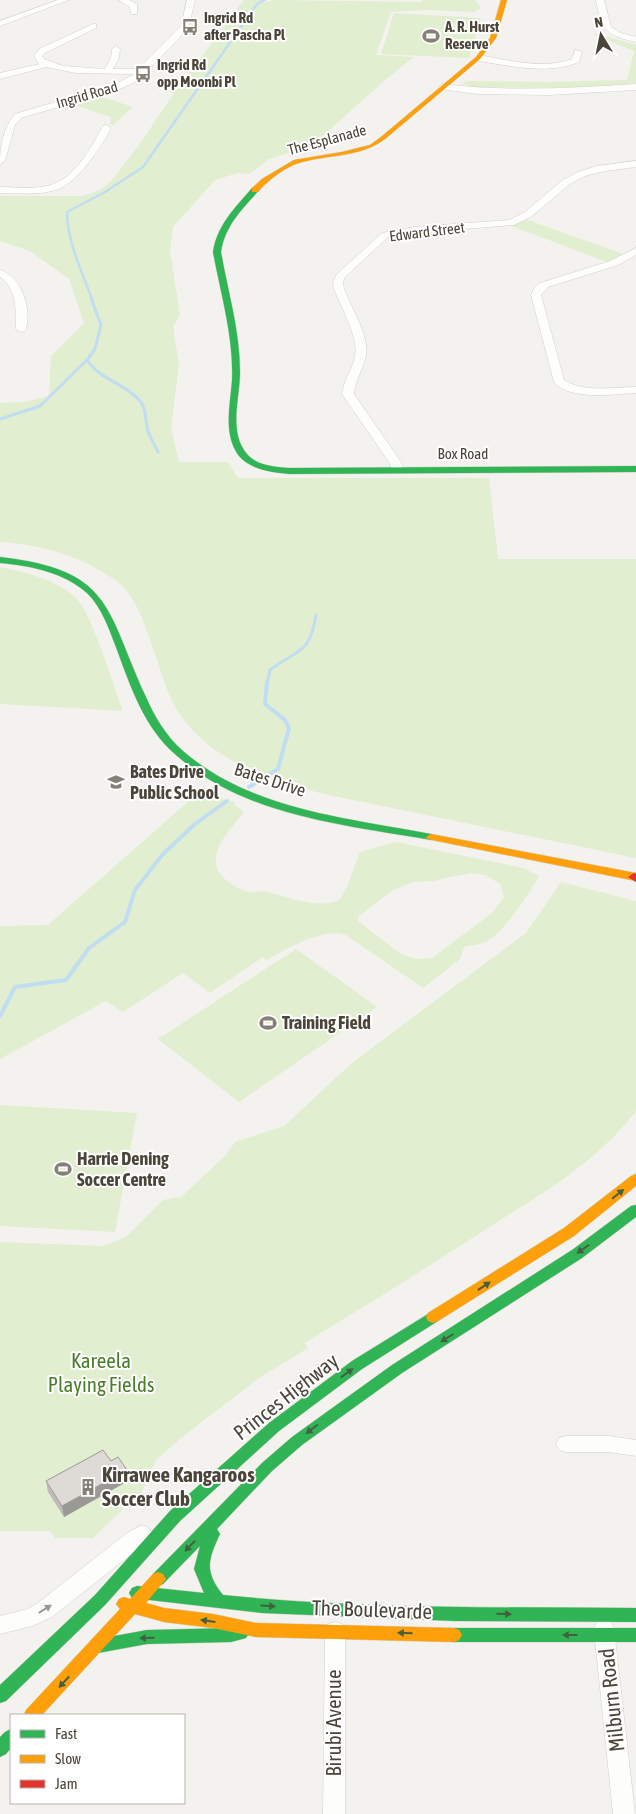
<svg xmlns="http://www.w3.org/2000/svg" width="636" height="1814" font-family="'Asap Condensed',sans-serif">
<style>
.green{fill:#e1eecf;fill-rule:evenodd}
.lines{fill:none;stroke-linecap:round;stroke-linejoin:round}
.stream-far2{stroke:#c0ddf1;stroke-width:2.5}
.stream-far1{stroke:#c0ddf1;stroke-width:3}
.stream{stroke:#c0ddf1;stroke-width:4}
.street-casing{stroke:#d2d0cb;stroke-width:1}
.fast-casing{stroke:#d3cfc5;stroke-width:1}
.slow-casing{stroke:#d3cfc5;stroke-width:1}
.jam-casing{stroke:#d3cfc5;stroke-width:1}
.street{fill:#fdfdfc;fill-rule:evenodd}
.fast{fill:#30b455;fill-rule:evenodd}
.slow{fill:#ff9f0a;fill-rule:evenodd}
.jam{fill:#e5322d;fill-rule:evenodd}
.wall{fill:#bfbcb8}
.shaded-wall{fill:#9b9996}
.building{fill:#dedbd6;stroke:#9b9996}
.oneway{fill:#446040}
.oneway2{fill:#9b9791}
.labels{text-anchor:middle;stroke-width:4;stroke-linejoin:round;paint-order:stroke}
.far-poi-label{font-size:15px;font-weight:bold;fill:#4b4439;stroke:#fff;text-anchor:start}
.far-street-label{font-size:15px;fill:#4b4439;stroke:#fff}
.poi-label{font-size:18px;font-weight:bold;fill:#4b4439;stroke:#fff;text-anchor:start}
.street-label{font-size:18px;fill:#4b4439;stroke:#fff}
.near-park-label{font-size:21px;fill:#4a7f2a;stroke:#fff}
.near-street-label{font-size:21px;fill:#4b4439;stroke:#fff}
.near-poi-label{font-size:21px;font-weight:bold;fill:#4b4439;stroke:#fff;text-anchor:start}
</style>
<rect width="100%" height="100%" fill="#f4f2ee"/>
<path class="green" d="M244 0H262L259 4 274 0 422 2V0H475L481 8 474 12 427 10 391 12 376 55 414 57 386 79 313 145 269 159 250 174 238 173 215 180 173 227 170 251 180 315 173 326 179 365 171 428 179 462H228L238 478H489L498 559H636V858L324 794C273 781 216 763 183 719 169 701 162 675 155 653 146 630 140 604 122 586 118 581 112 578 107 575 75 553 38 545 0 542V403L24 402 49 396 51 356 84 323 69 279 30 251 0 241V196H83L100 190 110 182 139 145 172 96Z
M394 13 481 18 469 58 381 54Z
M595 33 636 45V83C582 89 527 88 473 87L462 84 466 81 546 82 627 80 634 51 594 35Z
M100 96 133 107 113 125 110 124 111 117 71 104Z
M528 220 623 254 607 262 509 225Z
M0 567C27 573 53 578 75 597 91 610 114 687 123 711L0 704Z
M199 792 234 802 236 806 244 812C230 830 200 859 226 880 233 885 241 891 250 892 257 893 262 890 269 892 286 897 323 910 339 900 345 896 356 861 360 852L396 842 523 868 539 876C529 894 505 931 487 941 481 945 471 945 464 947L460 959 423 988 346 935C324 927 286 949 267 960L263 957 210 993 183 973 123 1012 106 1001 0 1059V926L48 925ZM470 873 486 875 500 884 504 897 492 913 432 958 416 959 401 954 358 921 359 916 393 890 413 882 433 881Z
M561 882 636 901V1111C596 1163 543 1193 488 1228 428 1267 367 1305 305 1343L308 1348 259 1378 181 1438 156 1460 142 1491 93 1538H55L50 1531H0V1242L103 1246 126 1237 163 1200 181 1197 225 1156 235 1142 284 1126 353 1062 526 933Z
M296 949 377 1007 239 1102 158 1039Z
M0 1105 137 1113 115 1232 0 1226Z"/>
<g class="lines">
<path class="stream-far2" d="M92 299C82 272 67 241 67 212L105 192 143 167 257 4 265 0"/>
<path class="stream-far1" d="M87 360C100 380 125 383 140 401 147 409 145 421 148 431 150 438 155 445 158 452
M0 419 40 406 87 360 95 349 101 325 91 298
M267 684 270 670C298 649 310 654 316 615"/>
<path class="stream" d="M249 787 278 769 289 728 285 720 265 704 267 682
M0 1016 15 987 66 980 89 948 125 922 135 890 163 854 195 824 227 801"/>
<g class="street-casing">
<path id="street" d="M58 0H69L0 26V21Z
M119 0H129L137 4V14H131L130 7Z
M187 0H195L188 29 137 81 122 88 21 118 15 125 5 161 0 164C0 145 3 129 15 114L116 84 134 74 76 73 46 67 0 79V73L39 64 34 56 39 49 93 24H96V28L45 53 42 56 44 59 63 66 105 69 111 58 112 49 116 46 120 49 119 58 113 69H138L181 26Z
M596 0H604L611 27 621 33 636 37V42C606 35 602 31 596 0Z
M575 50 582 52 579 62C547 75 511 66 478 61L474 58 478 55C508 60 543 70 572 59Z
M443 84C507 92 571 88 636 84V90L550 95 477 94 440 89 439 87Z
M106 125 111 128C106 139 99 148 92 158 63 198 46 194 0 193V187C16 187 34 190 50 185 75 179 91 147 103 126Z
M636 161V167L605 171 585 176 570 184 532 216 514 225 414 233 388 237 345 277 343 282 344 289C351 307 370 337 366 356 363 370 355 380 354 394L401 462 403 469 401 471H393L389 462 342 394C344 380 352 370 355 356 359 338 341 307 334 289L333 282 337 274 382 233 414 227 509 220 525 212 563 180 578 172 597 166Z
M636 248V255L618 265 548 287 541 295 564 380C584 393 613 387 636 387V393C613 394 570 401 554 382L531 295 534 288 540 283 610 261Z
M0 270C22 276 33 312 25 331L21 332 16 329C16 311 17 288 0 277Z
M566 1436H609L636 1440V1456L609 1452H566L559 1450 556 1444 559 1438Z
M142 1525 149 1528 152 1534 149 1540 52 1617 32 1626 0 1634V1616L28 1609 38 1603 127 1533Z
M604 1620 611 1622 614 1629 635 1814H613L594 1629 597 1622Z
M335 1622 342 1624 345 1631V1814H323L325 1631 328 1624Z"/>
</g>
<g class="fast-casing">
<path id="fast" d="M252 188 259 190C242 210 225 225 221 252 228 292 240 331 240 372 240 398 228 432 247 454 257 466 275 467 289 468L636 466V472L289 474C272 472 251 470 239 456 223 435 230 406 232 381 234 338 221 295 213 252 217 225 235 208 252 188Z
M0 557C112 570 105 607 145 695 154 716 166 736 183 751 251 810 347 818 431 834L436 837 435 839 431 840C345 825 244 816 176 755 144 728 130 685 116 647 109 629 102 608 88 594 64 572 31 566 0 563Z
M636 1205V1217L582 1258 402 1373 302 1445 272 1471 217 1529 220 1534C208 1560 204 1571 223 1595 360 1609 499 1607 636 1608V1622L455 1621 262 1613 132 1598 129 1593 132 1588 137 1586 204 1593 194 1569 200 1546 163 1584 158 1586 153 1584 150 1579 153 1574 262 1463 292 1437 392 1365 572 1250 631 1206Z
M433 1311 438 1313 440 1317 438 1321 362 1369 279 1431 180 1521 105 1605 6 1701 0 1703V1685L95 1595 170 1511 269 1423 352 1361Z
M241 1626 246 1628 249 1633 246 1638 231 1642 147 1644 98 1653 93 1651 90 1646 93 1641 98 1639 147 1630 231 1628Z
M454 1628H636V1642H454L449 1640 446 1635 449 1630Z
M11 1729V1748L6 1754 0 1757V1737L5 1732Z"/>
</g>
<g class="slow-casing">
<path id="slow" d="M501 0H507L496 38 480 59 385 139C360 158 328 154 299 163 285 167 267 181 258 192H252V188L262 179 294 160 342 152 370 145 381 137 476 57 490 38Z
M431 834 636 873V881L427 839 426 837Z
M636 1174V1186L574 1236 438 1321 433 1323 428 1321 426 1317 428 1313 564 1228 631 1176Z
M158 1572 163 1574 166 1579 146 1603 164 1608 213 1614 256 1623 454 1628 459 1630 462 1635 459 1640 454 1642 256 1637 213 1628 164 1622 135 1614 42 1715H24L26 1710 120 1609 116 1604 119 1599 124 1597 130 1599 153 1574Z"/>
</g>
<g class="jam-casing">
<path id="jam" d="M634 873 636 874V882L628 877Z"/>
</g>
<use href="#street" class="street"/>
<use href="#fast" class="fast"/>
<use href="#slow" class="slow"/>
<use href="#jam" class="jam"/>
</g>
<path class="wall" d="M111 1461 128 1481 64 1517 48 1492 46 1481Z"/>
<path class="shaded-wall" d="M127 1470 128 1481 64 1517 62 1506Z"/>
<path class="building" d="M103 1450 111 1461 118 1457 127 1470 62 1506 46 1481Z"/>
<defs><path id="oneway-solid" d="M-6-.8H1V-3.2L6.5 0L1 3.2V.8H-6Z" transform="scale(1.25)"/></defs>
<g class="oneway">
<use href="#oneway-solid" transform="translate(618 1194) rotate(-39)"/>
<use href="#oneway-solid" transform="translate(583 1249) rotate(145)"/>
<use href="#oneway-solid" transform="translate(484 1286) rotate(-33)"/>
<use href="#oneway-solid" transform="translate(447 1338) rotate(148)"/>
<use href="#oneway-solid" transform="translate(347 1373) rotate(-36)"/>
<use href="#oneway-solid" transform="translate(312 1429) rotate(143)"/>
<use href="#oneway-solid" transform="translate(190 1546) rotate(134)"/>
<use href="#oneway-solid" transform="translate(268 1606) rotate(3)"/>
<use href="#oneway-solid" transform="translate(504 1614) rotate(1)"/>
<use href="#oneway-solid" transform="translate(208 1621) rotate(-172)"/>
<use href="#oneway-solid" transform="translate(405 1633) rotate(-178)"/>
<use href="#oneway-solid" transform="translate(570 1635) rotate(-180)"/>
<use href="#oneway-solid" transform="translate(147 1638) rotate(178)"/>
<use href="#oneway-solid" transform="translate(64 1682) rotate(133)"/>
</g>
<use class="oneway2" href="#oneway-solid" transform="translate(45 1609) rotate(-32)"/>
<defs>
<g id="bus-bare" transform="scale(1.35)"><path d="M-5-6H5V4H4V6H2V4H-2V6H-4V4H-5ZM-3.5-4V0h7V-4ZM-3.5 1.2v1.5H-2V1.2ZM2 1.2v1.5H3.5V1.2Z" fill="#868178" stroke="#fff" stroke-width="2.5" paint-order="stroke"/></g>
<g id="stadium-bare" transform="scale(1.35)"><path d="M0-5a6.5 5 0 1 0 0 10a6.5 5 0 1 0 0-10ZM-3.5-1.8h7v3.6h-7Z" fill="#868178" stroke="#fff" stroke-width="2.5" paint-order="stroke"/></g>
<g id="school-bare" transform="scale(1.35)"><path d="M0-5L7-2L0 1L-7-2ZM-4 1L0 2.5L4 1V4Q0 6-4 4Z" fill="#868178" stroke="#fff" stroke-width="2.5" paint-order="stroke"/></g>
<g id="building-bare" transform="scale(1.35)"><path d="M-4-6H4V6H1V3H-1V6H-4ZM-2.5-4.3h1.7v1.8h-1.7ZM.8-4.3h1.7v1.8H.8ZM-2.5-1h1.7V.8h-1.7ZM.8-1h1.7V.8H.8Z" fill="#868178" stroke="#fff" stroke-width="2.5" paint-order="stroke"/></g>
</defs>
<g fill-rule="evenodd">
<use href="#bus-bare" x="190" y="27"/>
<use href="#stadium-bare" x="431" y="36"/>
<use href="#bus-bare" x="143" y="74"/>
<use href="#school-bare" x="116" y="782"/>
<use href="#stadium-bare" x="268" y="1023"/>
<use href="#stadium-bare" x="63" y="1169"/>
<use href="#building-bare" x="88" y="1487"/>
</g>
<g class="labels">
<g class="far-poi-label">
<text x="204" y="23">Ingrid Rd<tspan x="204" dy="17">after Pascha Pl</tspan></text>
<text x="445" y="32">A. R. Hurst<tspan x="445" dy="17">Reserve</tspan></text>
<text x="157" y="70">Ingrid Rd<tspan x="157" dy="17">opp Moonbi Pl</tspan></text>
</g>
<g class="far-street-label">
<text transform="translate(87 95) rotate(-16)" y="5">Ingrid Road</text>
<text transform="translate(327 140) rotate(-15)" y="5">The Esplanade</text>
<text transform="translate(427 232) rotate(-7)" y="5">Edward Street</text>
<text x="463" y="459">Box Road</text>
</g>
<g class="poi-label">
<text x="130" y="778">Bates Drive<tspan x="130" dy="21">Public School</tspan></text>
<text x="282" y="1029">Training Field</text>
<text x="77" y="1165">Harrie Dening<tspan x="77" dy="21">Soccer Centre</tspan></text>
</g>
<g class="street-label">
<text transform="translate(270 780) rotate(18)" y="6">Bates Drive</text>
</g>
<g class="near-park-label">
<text x="101" y="1368">Kareela<tspan x="101" dy="24">Playing Fields</tspan></text>
</g>
<g class="near-street-label">
<text transform="translate(286 1397) rotate(-38)" y="7">Princes Highway</text>
<text transform="translate(372 1610) rotate(2)" y="7">The Boulevarde</text>
<text transform="translate(612 1700) rotate(-96)" y="7">Milburn Road</text>
<text transform="translate(334 1723) rotate(-90)" y="7">Birubi Avenue</text>
</g>
<g class="near-poi-label">
<text x="102" y="1482">Kirrawee Kangaroos<tspan x="102" dy="24">Soccer Club</tspan></text>
</g>
</g>
<rect x="10" y="1714" width="175" height="90" fill="#ffffff" stroke="#b7b4b0"/>
<rect x="20" y="1730" width="25" height="8" fill="#30b455" stroke="#b7b4b0"/>
<text x="55" y="1739" font-size="15" fill="#4b4439">Fast</text>
<rect x="20" y="1755" width="25" height="8" fill="#ff9f0a" stroke="#b7b4b0"/>
<text x="55" y="1764" font-size="15" fill="#4b4439">Slow</text>
<rect x="20" y="1780" width="25" height="8" fill="#e5322d" stroke="#b7b4b0"/>
<text x="55" y="1789" font-size="15" fill="#4b4439">Jam</text>
<g transform="translate(601 35) rotate(350)" stroke="#ffffff" stroke-width="4" paint-order="stroke">
<path d="M0-4L9 19L0 12L-9 19Z" fill="#4b4439"/>
<text y="-8" font-size="14" font-weight="bold" text-anchor="middle" fill="#4b4439">N</text>
</g>
</svg>
